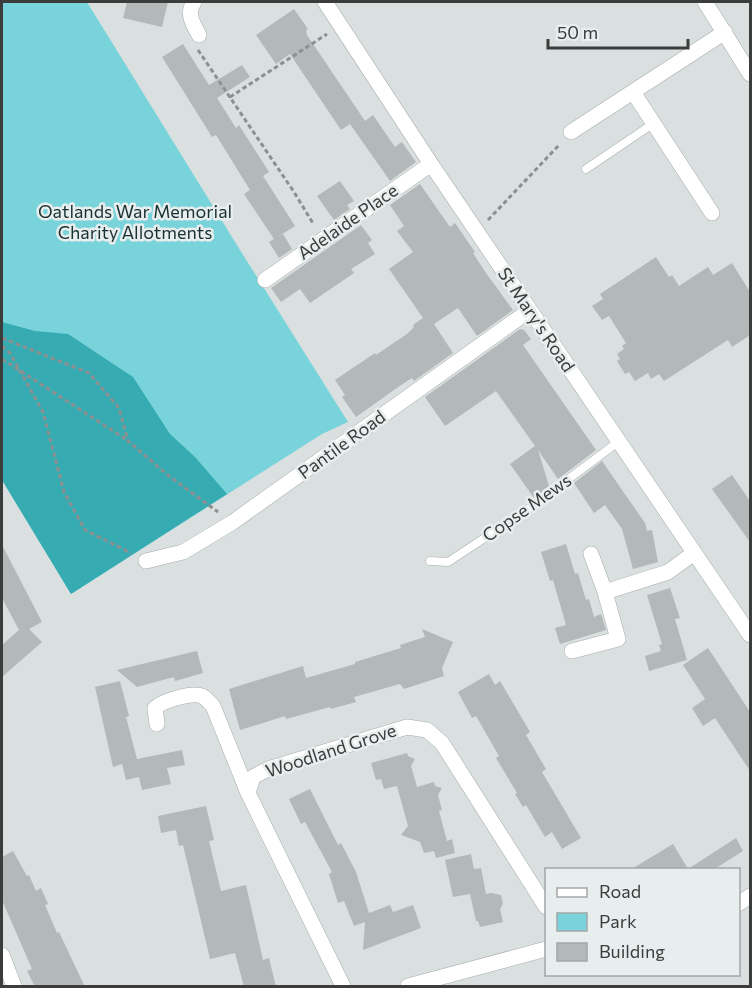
<svg xmlns="http://www.w3.org/2000/svg" width="752" height="988" font-family="Commissioner,sans-serif">
<style>
.green{fill:#78d4da}
.forest{fill:#37abb2}
.building{fill:#b3b8b8}
.lines{fill:none;stroke-linecap:round;stroke-linejoin:round}
.service-casing{stroke:#a7acac;stroke-width:9}
.minor-casing{stroke:#a7acac;stroke-width:16}
.path{stroke:#8c9090;stroke-width:3;stroke-dasharray:4.5 3;stroke-linecap:butt}
.service{stroke:#fff;stroke-width:8}
.minor{stroke:#fff;stroke-width:15}
.labels{text-anchor:middle;stroke-width:5;stroke-linejoin:round;paint-order:stroke}
.park-label{font-size:18px;fill:#183133;stroke:#e8eded}
.street-label{font-size:18px;fill:#3b3d3d;stroke:#e8eded}
</style>
<rect width="100%" height="100%" fill="#dadfe0"/>
<path class="green" d="M2 2H87L240 250 348 422 322 434 71 594 2 480Z"/>
<path class="forest" d="M2 322 35 331 68 334 133 377 170 434 195 457 227 494 71 594 2 480Z"/>
<path class="building" d="M127 2H168L162 27 123 18Z
M294 9 308 29 306 30 307 35 365 121 373 115 395 147 402 142 416 162 390 181 350 124 341 130 290 54 276 64 256 35Z
M183 44 209 85 242 65 250 77 217 98 236 128 239 125 269 172 263 176 295 226 276 238 283 234 292 249 279 258 269 242 274 239 244 194 250 190 216 135 212 137 162 57Z
M340 181 354 201 347 205 350 209 334 220 317 196Z
M420 184 450 227 455 223 475 252 473 253 486 273 513 310 477 336 458 308 434 324 453 353 414 381 412 378 401 385 356 417 342 397 345 395 335 380 375 353 376 355 407 334 414 327 413 325 423 318 389 269 413 252 397 231 404 226 390 205Z
M361 225 372 240 368 243 375 254 351 269 354 273 310 303 300 289 281 302 271 288Z
M656 257 669 277 672 275 679 286 708 267 713 275 732 263 750 292V335L732 347 728 340 664 381 659 374 651 379 648 373 635 381 629 372 625 374 617 361 620 359 617 354 624 349 622 346 626 343 609 316 602 320 592 306 603 299 600 294Z
M520 329 524 330 531 339 523 345 596 450 558 479 538 450 549 486 534 498 510 464 535 446 496 391 445 426 425 397Z
M602 461 645 523 647 531 652 530 658 562 633 569 622 529 605 505 594 513 574 483Z
M732 475 750 501V542L712 489Z
M566 544 575 574 578 573 586 600 589 599 594 617 601 614 606 630 560 644 555 628 566 625 553 580 550 581 541 552Z
M2 545 42 622 29 629 42 642 2 677V645L19 630 2 598Z
M670 588 680 618 675 619 687 660 649 671 645 656 661 651 659 645 662 644 647 595Z
M422 629 453 642 442 668 444 676 404 689 400 684 354 697 356 702 331 709 330 707 286 719 285 716 240 730 229 689 303 666 306 678 355 664V662L401 648 400 645 425 637Z
M708 648 750 712V771L715 718 703 726 692 708 705 699 683 665Z
M197 651 203 673 175 681 174 677 137 687 117 670Z
M489 674 495 685 500 681 530 732 526 735 546 769 542 772 581 838 562 849 552 832 545 837 526 805 523 807 515 794 517 793 496 758 499 756 476 716 472 718 458 692Z
M120 681 129 716 126 717 137 759 182 750 185 765 167 768 171 784 142 790 139 777 126 780 122 764 113 767 95 687Z
M407 753 408 756 415 759 411 766 417 787 434 782 435 786 442 788 438 795 442 810 439 811 447 841 452 839 455 853 436 858 434 851 424 853 420 842 401 835 408 826 397 786 384 789 381 779 376 780 371 763Z
M310 789 338 845 341 843 356 872 369 913 390 905 393 912 413 905 421 928 363 950 365 922 354 926 344 901 338 903 329 874 332 872 305 822 301 824 289 799Z
M206 806 214 840 209 841 221 891 246 885 263 960 269 958 276 987H244L235 953 210 959 183 845 179 846 176 830 161 833 158 816Z
M736 838 743 851 713 870H630L673 844 688 869Z
M13 851 27 876 29 875 36 891 41 888 48 904 45 905 57 933 59 932 85 987H35L27 971 32 969 2 900V857Z
M471 854 474 869 481 868 486 894 491 893 501 895 503 904 500 909 503 922 480 927 478 921H476L470 894 453 897 445 860Z"/>
<g class="lines">
<g class="service-casing">
<path id="service" d="M586 169 654 123
M430 561 448 562 527 510 618 442"/>
</g>
<g class="minor-casing">
<path id="minor" d="M194 2C186 14 193 24 199 35
M325 2 431 164 750 635
M705 2 750 74
M633 92 712 213
M571 132 725 32
M265 280 431 164
M146 561 183 552 233 522 530 310
M605 592 668 572 694 553
M572 651 618 639 605 592 591 554
M157 724 155 708C162 701 192 692 202 696 206 698 210 703 213 706L248 793 343 986
M248 793 253 777 268 769 407 727 427 730 442 743 546 907
M738 904 750 896
M2 955 14 986
M408 986 546 949"/>
</g>
<path class="path" d="M198 50 294 192 314 225
M230 97 327 34
M488 220 560 144
M2 338 89 373 119 408 128 441 169 476 218 512
M2 346 10 353 43 412 64 492 85 530 131 553
M2 359 127 440"/>
<use href="#service" class="service"/>
<use href="#minor" class="minor"/>
</g>
<g class="labels">
<g class="park-label">
<text x="135" y="218">Oatlands War Memorial<tspan x="135" dy="21">Charity Allotments</tspan></text>
</g>
<g class="street-label">
<text transform="translate(348 222) rotate(-35)" y="6">Adelaide Place</text>
<text transform="translate(536 320) rotate(56)" y="6">St Mary's Road</text>
<text transform="translate(342 445) rotate(-36)" y="6">Pantile Road</text>
<text transform="translate(527 508) rotate(-35)" y="6">Copse Mews</text>
<text transform="translate(331 751) rotate(-18)" y="6">Woodland Grove</text>
</g>
</g>
<rect width="752" height="988" fill="none" stroke="#3b3d3d" stroke-width="6"/>
<rect x="545" y="868" width="195" height="108" fill="#e8eded" stroke="#a3a7a7" stroke-width="1.5"/>
<rect x="557" y="888" width="30" height="9" fill="#ffffff" stroke="#a3a7a7" stroke-width="1.5"/>
<text x="599" y="898" font-size="18" fill="#3b3d3d">Road</text>
<rect x="557" y="913" width="30" height="18" fill="#78d4da" stroke="#a3a7a7" stroke-width="1.5"/>
<text x="599" y="928" font-size="18" fill="#3b3d3d">Park</text>
<rect x="557" y="943" width="30" height="18" fill="#b3b8b8" stroke="#a3a7a7" stroke-width="1.5"/>
<text x="599" y="958" font-size="18" fill="#3b3d3d">Building</text>
<path d="M548 39v9h140v-9" fill="none" stroke="#3b3d3d" stroke-width="3"/>
<text x="557" y="39" font-size="18" fill="#3b3d3d" stroke="#e8eded" stroke-width="4.5" paint-order="stroke">50 m</text>
</svg>
